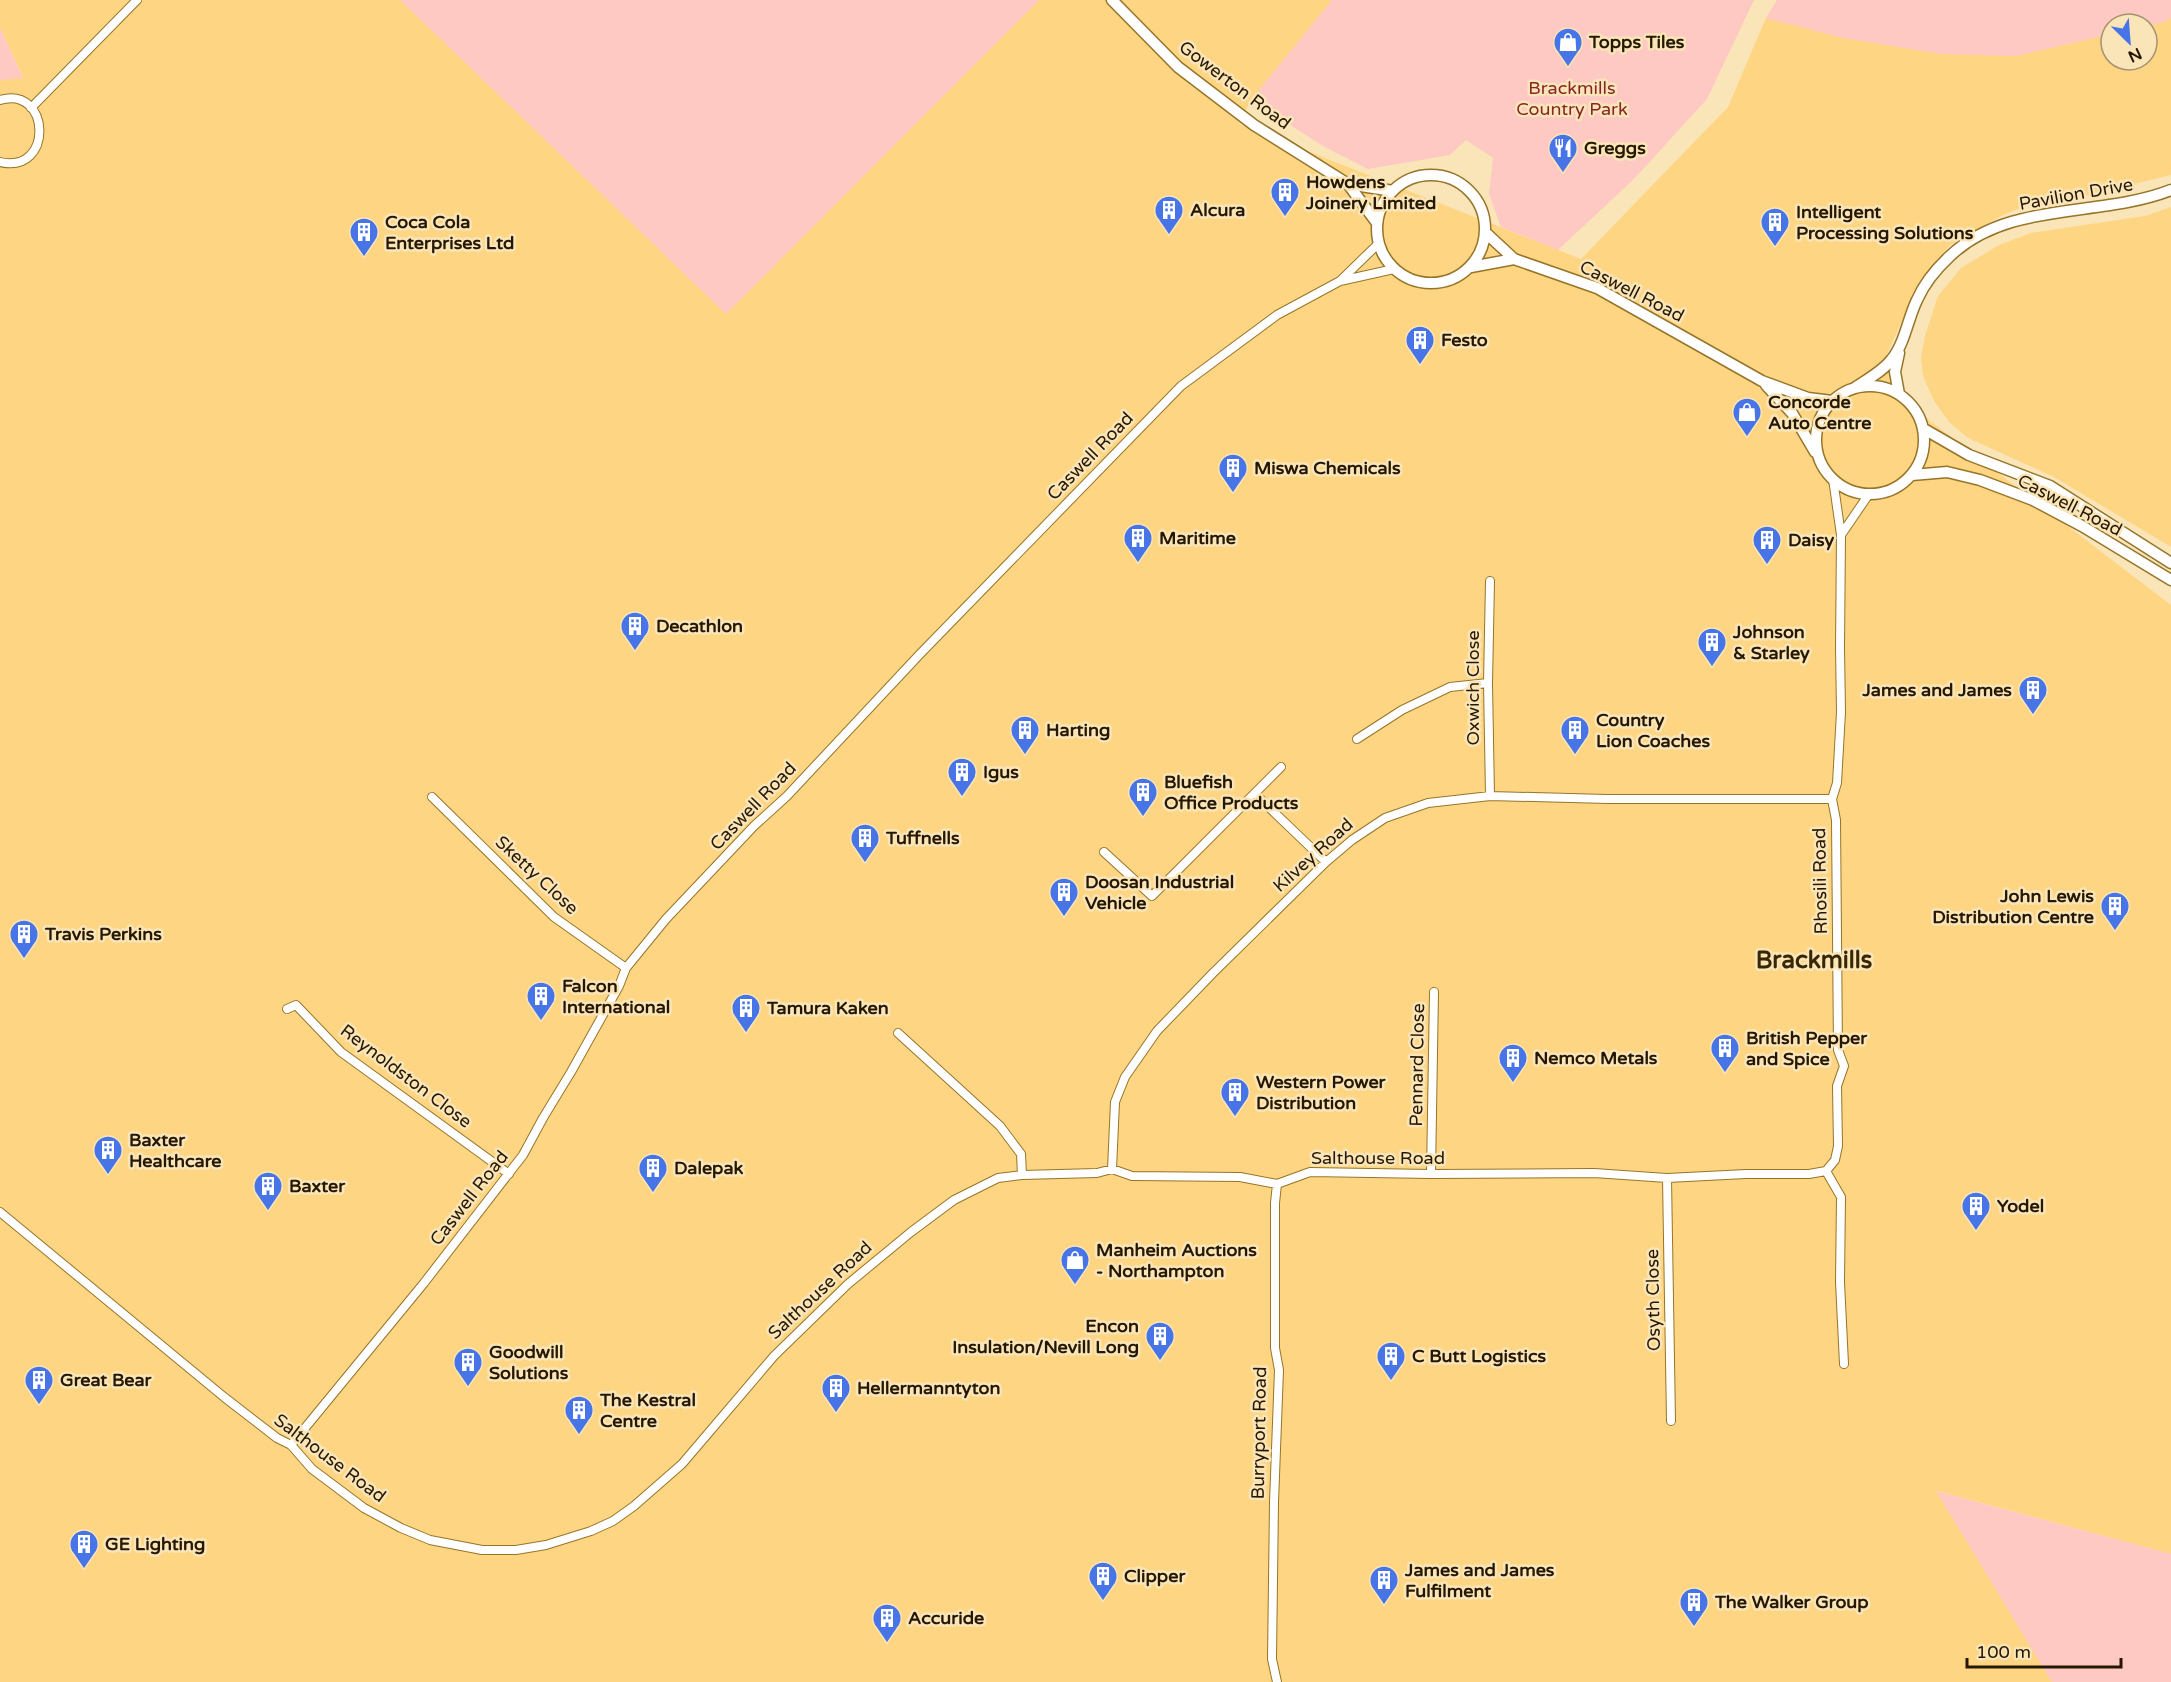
<svg xmlns="http://www.w3.org/2000/svg" width="2171" height="1682" font-family="'Varela Round',sans-serif">
<style>
.built{fill:#fed683}
.green{fill:#fec8c3}
.lines{fill:none;stroke-linecap:round;stroke-linejoin:round}
.minor-casing{stroke:#967528;stroke-width:10}
.tertiary-casing{stroke:#967528;stroke-width:13}
.minor{stroke:#fff;stroke-width:8}
.tertiary{stroke:#fff;stroke-width:10}
.labels{text-anchor:middle;stroke-width:5;stroke-linejoin:round;paint-order:stroke}
.poi-label{font-size:18px;font-weight:bold;fill:#261800;stroke:#fae5b9;text-anchor:start}
.street-label{font-size:18px;fill:#261800;stroke:#fae5b9}
.park-label{font-size:18px;fill:#862726;stroke:#fae5b9}
.district-label{font-size:24px;font-weight:bold;fill:#382700;stroke:#fae5b9}
</style>
<rect width="100%" height="100%" fill="#fae5b9"/>
<path class="built" d="M0 0H1332L1251 100 1239 124 1581 259 1728 107 1766 18 1844 38 2016 56 2111 34V60H2147V26L2161 23 2171 18V175L2080 197 2025 206 2001 216 1950 245 1920 281 1883 363 1904 401 2171 605V1554L1937 1491 2052 1682H0V80L23 77 0 28Z
M2171 207V547L2054 477 1968 438 1949 422 1934 401 1923 376 1921 357 1925 336 1938 296 1961 268 1999 245 2031 233 2145 216Z"/>
<path class="green" d="M400 0H1039L726 314Z
M1332 0H1754L1707 99 1634 179 1558 250 1501 227 1489 194 1493 158 1466 140 1450 155 1368 169 1323 146 1251 100Z
M1777 0H2171V18L2161 23 2147 26V24H2111V34L2016 56 1941 54 1843 38 1766 18Z
M0 28 23 78 0 80Z
M1936 1491 2171 1554V1682H2052Z"/>
<g class="lines">
<g class="minor-casing">
<path id="minor" d="M0 100C51 85 54 175 0 162
M31 108 137 0
M1340 281 1394 269
M1833 479 1841 535 1840 648 1841 712 1837 783 1832 799 1836 820 1838 1050 1844 1066 1837 1086 1838 1146 1835 1160 1826 1171 1841 1197 1840 1282 1844 1364
M1841 535 1869 494
M1490 581 1488 683 1490 796
M1357 739 1402 710 1450 687 1488 683
M1255 794 1326 862
M432 797 554 917 626 968
M1104 852 1152 896 1281 767
M287 1009 296 1005 341 1052 509 1174
M898 1033 1000 1126 1021 1154 1022 1175
M1112 1169 1115 1102 1125 1077 1157 1031 1213 973 1326 862 1352 840 1385 818 1428 803 1490 796 1607 799H1832
M1431 1174 1434 992
M1667 1178 1671 1421
M0 1212 224 1397 277 1438 291 1445 312 1469 364 1508 401 1528 430 1540 482 1550H516L546 1545 591 1531 613 1521 634 1506 682 1464 774 1356 848 1284 911 1232 954 1200 998 1178 1022 1175 1097 1173 1112 1169 1132 1176 1240 1177 1277 1184 1310 1172 1431 1174 1594 1173 1667 1178 1746 1174H1809L1826 1171
M291 1445 424 1283 523 1155 543 1118 571 1072 619 986 626 968 666 919 754 826 787 796 920 654 1181 386 1277 315 1340 281 1379 243
M1277 1682 1272 1659 1274 1502 1279 1370 1275 1348V1203L1277 1184"/>
</g>
<g class="tertiary-casing">
<path id="tertiary" d="M1112 0 1178 67 1254 125 1348 184 1377 223
M1377 229a54 54 0 1 1 108 0a54 54 0 1 1-108 0Z
M1348 184 1393 191
M1486 233 1514 259 1597 288 1762 381 1808 398 1832 401
M1471 267 1514 259
M1899 353 1895 372 1899 394
M1766 385 1792 413 1815 452
M1816 440a54 54 0 1 1 108 0a54 54 0 1 1-108 0Z
M1856 387C1868 379 1883 371 1892 359 1905 343 1908 318 1917 300 1924 284 1937 268 1950 256 2009 200 2100 218 2171 190
M1924 429 1969 455 2050 486 2171 563
M1912 475 1947 472 1980 480 2033 500 2082 526 2171 580"/>
</g>
<use href="#minor" class="minor"/>
<use href="#tertiary" class="tertiary"/>
</g>
<defs>
<g id="shop-pin" transform="scale(1.5)"><path d="M0 17L-7.5 6A9.5 9.5 0 1 1 7.5 6Z" fill="#4774e6" stroke="#fae5b9"/><path d="M-5-2.5h2.3a2.7 3.5 0 0 1 5.4 0H5L5.5 6h-11ZM-1.5-2.5h3a1.5 2.3 0 0 0-3 0Z" fill="#fff"/></g>
<g id="restaurant-pin" transform="scale(1.5)"><path d="M0 17L-7.5 6A9.5 9.5 0 1 1 7.5 6Z" fill="#4774e6" stroke="#fae5b9"/><path d="M-5-6h1v4h1v-4h1v4h1v-4h1v5L-1.5 .5V6h-2V.5L-5-1ZM5-6V6H3V1.5H1.5Q1.5-4 5-6Z" fill="#fff"/></g>
<g id="building-pin" transform="scale(1.5)"><path d="M0 17L-7.5 6A9.5 9.5 0 1 1 7.5 6Z" fill="#4774e6" stroke="#fae5b9"/><path d="M-4-6H4V6H1V3H-1V6H-4ZM-2.5-4.3h1.7v1.8h-1.7ZM.8-4.3h1.7v1.8H.8ZM-2.5-1h1.7V.8h-1.7ZM.8-1h1.7V.8H.8Z" fill="#fff"/></g>
</defs>
<g fill-rule="evenodd">
<use href="#shop-pin" x="1568" y="42"/>
<use href="#restaurant-pin" x="1563" y="148"/>
<use href="#building-pin" x="1285" y="192"/>
<use href="#building-pin" x="1169" y="210"/>
<use href="#building-pin" x="1775" y="222"/>
<use href="#building-pin" x="364" y="232"/>
<use href="#building-pin" x="1420" y="340"/>
<use href="#shop-pin" x="1747" y="412"/>
<use href="#building-pin" x="1233" y="468"/>
<use href="#building-pin" x="1138" y="538"/>
<use href="#building-pin" x="1767" y="540"/>
<use href="#building-pin" x="635" y="626"/>
<use href="#building-pin" x="1712" y="642"/>
<use href="#building-pin" x="2033" y="690"/>
<use href="#building-pin" x="1025" y="730"/>
<use href="#building-pin" x="1575" y="730"/>
<use href="#building-pin" x="962" y="772"/>
<use href="#building-pin" x="1143" y="792"/>
<use href="#building-pin" x="865" y="838"/>
<use href="#building-pin" x="1064" y="892"/>
<use href="#building-pin" x="2115" y="906"/>
<use href="#building-pin" x="24" y="934"/>
<use href="#building-pin" x="541" y="996"/>
<use href="#building-pin" x="746" y="1008"/>
<use href="#building-pin" x="1725" y="1048"/>
<use href="#building-pin" x="1513" y="1058"/>
<use href="#building-pin" x="1235" y="1092"/>
<use href="#building-pin" x="108" y="1150"/>
<use href="#building-pin" x="653" y="1168"/>
<use href="#building-pin" x="268" y="1186"/>
<use href="#building-pin" x="1976" y="1206"/>
<use href="#shop-pin" x="1075" y="1260"/>
<use href="#building-pin" x="1160" y="1336"/>
<use href="#building-pin" x="1391" y="1356"/>
<use href="#building-pin" x="468" y="1362"/>
<use href="#building-pin" x="39" y="1380"/>
<use href="#building-pin" x="836" y="1388"/>
<use href="#building-pin" x="579" y="1410"/>
<use href="#building-pin" x="84" y="1544"/>
<use href="#building-pin" x="1103" y="1576"/>
<use href="#building-pin" x="1384" y="1580"/>
<use href="#building-pin" x="1694" y="1602"/>
<use href="#building-pin" x="887" y="1618"/>
</g>
<g class="labels">
<g class="poi-label">
<text x="1589" y="48">Topps Tiles</text>
<text x="1584" y="154">Greggs</text>
<text x="1306" y="188">Howdens<tspan x="1306" dy="21">Joinery Limited</tspan></text>
<text x="1190" y="216">Alcura</text>
<text x="1796" y="218">Intelligent<tspan x="1796" dy="21">Processing Solutions</tspan></text>
<text x="385" y="228">Coca Cola<tspan x="385" dy="21">Enterprises Ltd</tspan></text>
<text x="1441" y="346">Festo</text>
<text x="1768" y="408">Concorde<tspan x="1768" dy="21">Auto Centre</tspan></text>
<text x="1254" y="474">Miswa Chemicals</text>
<text x="1159" y="544">Maritime</text>
<text x="1788" y="546">Daisy</text>
<text x="656" y="632">Decathlon</text>
<text x="1733" y="638">Johnson<tspan x="1733" dy="21">&amp; Starley</tspan></text>
<text x="2012" y="696" text-anchor="end">James and James</text>
<text x="1596" y="726">Country<tspan x="1596" dy="21">Lion Coaches</tspan></text>
<text x="1046" y="736">Harting</text>
<text x="983" y="778">Igus</text>
<text x="1164" y="788">Bluefish<tspan x="1164" dy="21">Office Products</tspan></text>
<text x="886" y="844">Tuffnells</text>
<text x="1085" y="888">Doosan Industrial<tspan x="1085" dy="21">Vehicle</tspan></text>
<text x="2094" y="902" text-anchor="end">John Lewis<tspan x="2094" dy="21">Distribution Centre</tspan></text>
<text x="45" y="940">Travis Perkins</text>
<text x="562" y="992">Falcon<tspan x="562" dy="21">International</tspan></text>
<text x="767" y="1014">Tamura Kaken</text>
<text x="1746" y="1044">British Pepper<tspan x="1746" dy="21">and Spice</tspan></text>
<text x="1534" y="1064">Nemco Metals</text>
<text x="1256" y="1088">Western Power<tspan x="1256" dy="21">Distribution</tspan></text>
<text x="129" y="1146">Baxter<tspan x="129" dy="21">Healthcare</tspan></text>
<text x="674" y="1174">Dalepak</text>
<text x="289" y="1192">Baxter</text>
<text x="1997" y="1212">Yodel</text>
<text x="1096" y="1256">Manheim Auctions<tspan x="1096" dy="21">- Northampton</tspan></text>
<text x="1139" y="1332" text-anchor="end">Encon<tspan x="1139" dy="21">Insulation/Nevill Long</tspan></text>
<text x="489" y="1358">Goodwill<tspan x="489" dy="21">Solutions</tspan></text>
<text x="1412" y="1362">C Butt Logistics</text>
<text x="60" y="1386">Great Bear</text>
<text x="857" y="1394">Hellermanntyton</text>
<text x="600" y="1406">The Kestral<tspan x="600" dy="21">Centre</tspan></text>
<text x="105" y="1550">GE Lighting</text>
<text x="1405" y="1576">James and James<tspan x="1405" dy="21">Fulfilment</tspan></text>
<text x="1124" y="1582">Clipper</text>
<text x="1715" y="1608">The Walker Group</text>
<text x="908" y="1624">Accuride</text>
</g>
<g class="street-label">
<text transform="translate(1235 85) rotate(37)" y="6">Gowerton Road</text>
<text transform="translate(2076 194) rotate(-10)" y="6">Pavilion Drive</text>
<text transform="translate(1632 291) rotate(27)" y="6">Caswell Road</text>
<text transform="translate(1090 456) rotate(-46)" y="6">Caswell Road</text>
<text transform="translate(2070 505) rotate(27)" y="6">Caswell Road</text>
<text transform="translate(1473 688) rotate(-90)" y="6">Oxwich Close</text>
<text transform="translate(753 806) rotate(-46)" y="6">Caswell Road</text>
<text transform="translate(1313 855) rotate(-42)" y="6">Kilvey Road</text>
<text transform="translate(537 875) rotate(43)" y="6">Sketty Close</text>
<text transform="translate(1820 881) rotate(-91)" y="6">Rhosili Road</text>
<text transform="translate(1417 1065) rotate(-89)" y="6">Pennard Close</text>
<text transform="translate(406 1076) rotate(37)" y="6">Reynoldston Close</text>
<text x="1378" y="1164">Salthouse Road</text>
<text transform="translate(469 1198) rotate(-52)" y="6">Caswell Road</text>
<text transform="translate(820 1290) rotate(-43)" y="6">Salthouse Road</text>
<text transform="translate(1653 1300) rotate(-91)" y="6">Osyth Close</text>
<text transform="translate(1259 1433) rotate(-89)" y="6">Burryport Road</text>
<text transform="translate(330 1458) rotate(37)" y="6">Salthouse Road</text>
</g>
<g class="park-label">
<text x="1572" y="94">Brackmills<tspan x="1572" dy="21">Country Park</tspan></text>
</g>
<g class="district-label">
<text x="1814" y="968">Brackmills</text>
</g>
</g>
<g transform="translate(2129 42) rotate(155)"><circle r="28" fill="#fae5b9" stroke="#a5936f" stroke-width="1.5"/>
<path d="M0-4.5L10 22L0 15L-10 22Z" fill="#4774e6"/>
<text y="-9" font-size="16" font-weight="bold" text-anchor="middle" fill="#261800">N</text>
</g>
<path d="M1967 1658v9h154v-9" fill="none" stroke="#261800" stroke-width="3"/>
<text x="1976" y="1658" font-size="18" fill="#261800" stroke="#fae5b9" stroke-width="4.5" paint-order="stroke">100 m</text>
</svg>
